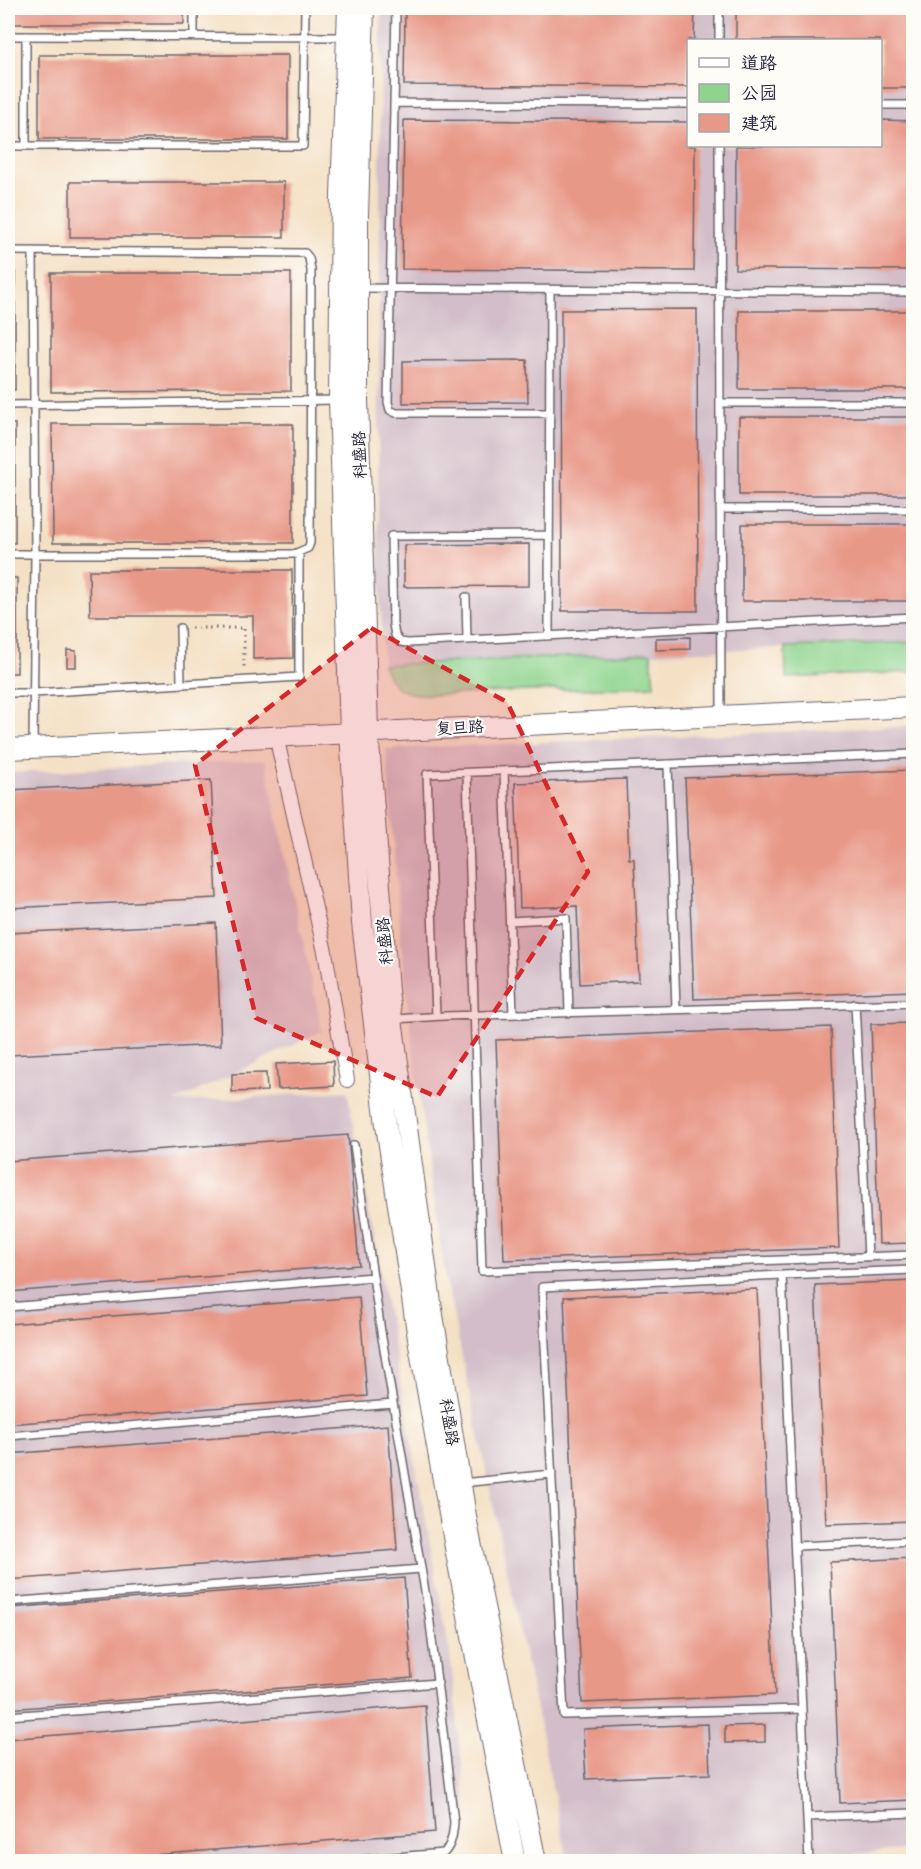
<svg xmlns="http://www.w3.org/2000/svg" width="921" height="1869" font-family="Mali,'LXGW WenKai TC',sans-serif">
<style>
.industrial{fill:#d2bdc8;fill-rule:evenodd}
.green{fill:#8ed48e;stroke:#587b64;stroke-width:1.5}
.building{fill:#e89887}
.lines{fill:none;stroke-linecap:round;stroke-linejoin:round}
.lane-casing{stroke:#6c646b;stroke-width:10}
.street-casing{stroke:#6c646b;stroke-width:16}
.secondary-casing{stroke:#6c646b;stroke-width:22}
.path{stroke:#6c646b;stroke-width:3;stroke-dasharray:1.5 4.5;stroke-linecap:butt}
.lane{stroke:#fff;stroke-width:7}
.street{stroke:#fff;stroke-width:14}
.secondary{stroke:#fff;stroke-width:20}
.marked{fill:#d62828;fill-opacity:0.2;stroke:#d62828;stroke-width:4.5;stroke-dasharray:12 8;stroke-linejoin:round}
.labels{text-anchor:middle;stroke-width:4.5;stroke-linejoin:round;paint-order:stroke}
.street-label{font-size:16px;fill:#22223b;stroke:#fdfcf7}
</style>
<rect width="100%" height="100%" fill="#fdfcf7"/>
<filter id="ink" filterUnits="userSpaceOnUse"><feTurbulence type="fractalNoise" baseFrequency=".0167" numOctaves="2"/><feDisplacementMap in="SourceGraphic" scale="12" xChannelSelector="R" yChannelSelector="G"/><feConvolveMatrix kernelMatrix="1 2 1 2 8 2 1 2 1" color-interpolation-filters="sRGB"/></filter>
<filter id="wash" filterUnits="userSpaceOnUse"><feTurbulence type="fractalNoise" baseFrequency=".008" numOctaves="4" result="noise"/><feDisplacementMap in="SourceGraphic" scale="24" xChannelSelector="R" yChannelSelector="G"/><feGaussianBlur stdDeviation="1.35" result="paint"/><feColorMatrix in="noise" values="0 0 0 0 0 0 0 0 0 0 0 0 0 0 0 0 0 1.4 0 .05"/><feComposite in="paint" operator="in"/></filter>
<g filter="url(#wash)">
<rect width="100%" height="100%" fill="#f4e0c4"/>
<path class="industrial" d="M381 8H913V642L383 665 378 531ZM688 40H880V146H688Z
M913 726V1849L757 1862 568 1861 446 1280 417 1082 402 953 386 749Z
M265 760 322 1031 175 1102 347 1091 450 1653 467 1814 453 1861 8 1862V773Z"/>
<path class="green" d="M913 642V672L786 678 785 647Z
M651 653 654 686 432 695C404 693 393 693 383 665Z"/>
<g id="blocks">
<path class="building" d="M8 8H184V24H8Z
M405 8H695L694 40H688V87L404 85Z
M736 8H914V88H880V40H736Z
M39 55H288V139H39Z
M8 56H13V140H8Z
M404 120 688 122V146H695L694 271 402 269Z
M880 120 914 121V270L735 269 736 146H880Z
M70 182H284V237H70Z
M8 272H15V390H8Z
M51 273H291V391L51 392Z
M697 309 698 611H562L561 310Z
M739 311H914V389H739Z
M527 360 528 402 403 403V361Z
M739 417H914V495H739Z
M8 424H15V543H8Z
M52 424H293V543H53Z
M742 524H914V601H742Z
M529 544V586L404 587V545Z
M89 570H292L293 658 253 659V616H90Z
M8 578H17V673H8Z
M690 637V649L656 650V638Z
M67 650 76 651V667H67Z
M914 770V991L694 999 685 778Z
M626 779 629 859H634L639 981 580 984 577 906 520 908 515 783Z
M211 780 217 898 8 908V790Z
M216 923 221 1045 8 1055V933Z
M914 1023V1243L879 1244 871 1024Z
M831 1027 839 1248 504 1260 496 1040Z
M333 1061 334 1086 278 1089 276 1064Z
M266 1073 267 1091 232 1092V1074Z
M348 1135 359 1265 8 1292V1161Z
M914 1281V1521L826 1524 815 1285Z
M757 1289 775 1695 582 1703 564 1297Z
M359 1297 367 1396 8 1424V1324Z
M388 1425 397 1550 8 1580V1454Z
M914 1558V1800L840 1803 830 1562Z
M404 1578 412 1678 8 1709V1608Z
M425 1705 435 1832 67 1862H8V1739Z
M708 1724 710 1774 586 1779 583 1729Z
M765 1725V1742L725 1743V1726Z"/>
</g>
</g>
<g filter="url(#ink)">
<use href="#blocks" fill-opacity="0" stroke="#6c646b" stroke-width="1.5"/>
<g class="lines">
<g class="lane-casing">
<path id="lane" d="M396 8 388 402 390 410 396 413H550
M719 8V40
M8 36 345 37
M26 36V146
M194 37V8
M394 103 688 104
M880 105H914
M8 146H303L305 8
M719 146 721 713
M8 251 305 253 309 258 311 270 310 543 308 548 294 554H8
M33 251 35 554 33 745
M360 288 914 292
M720 403H914
M8 405 338 400
M720 509H914
M549 535 391 536 393 624 395 635 400 642 408 643 914 617
M466 597 467 640
M180 628 181 684
M549 636 550 290
M8 693H34L299 677V553
M668 764 676 1009
M504 771 513 1014
M467 773 482 1271 914 1255
M510 921 566 918 569 1012
M855 1004 868 1256
M436 1016 427 774 914 754
M394 1019 444 1016 914 1003
M782 1275 914 1270
M8 1307 373 1277
M8 1436 393 1404
M461 1483 552 1474
M795 1546 914 1541
M8 1602 421 1569
M802 1709 564 1715 542 1287 782 1275 809 1862
M8 1716 438 1683
M807 1817 914 1813
M335 1862 444 1853C452 1844 453 1834 454 1822L429 1615 381 1332 354 1145"/>
</g>
<g class="street-casing">
<path id="street" d="M276 736 325 952 347 1080"/>
</g>
<g class="secondary-casing">
<path id="secondary" d="M348 8 341 195 339 400 350 733 362 923 386 1125 419 1345 456 1553 515 1862
M364 8 358 215V400L368 731 388 990 431 1303 468 1528 536 1862
M8 749 914 707"/>
</g>
<path class="path" d="M191 628H244V671"/>
<use href="#lane" class="lane"/>
<use href="#street" class="street"/>
<use href="#secondary" class="secondary"/>
</g>
</g>
<path class="marked" d="M371 628 507 702 588 872 437 1097 256 1018 195 765Z"/>
<g class="labels">
<g class="street-label">
<text transform="translate(359 455) rotate(-92)" y="6">科盛路</text>
<text transform="translate(460 727) rotate(-3)" y="6">复旦路</text>
<text transform="translate(384 941) rotate(-95)" y="6">科盛路</text>
<text transform="translate(450 1422) rotate(81)" y="6">科盛路</text>
</g>
</g>
<rect width="921" height="1869" fill="none" stroke="#fdfcf7" stroke-width="30"/>
<rect x="687" y="39" width="195" height="108" fill="#fdfcf7" stroke="#a5a5ac" stroke-width="1.5"/>
<rect x="699" y="58" width="30" height="9" fill="#ffffff" stroke="#a5a5ac" stroke-width="1.5"/>
<text x="741" y="69" font-size="18" fill="#22223b">道路</text>
<rect x="699" y="84" width="30" height="18" fill="#8ed48e" stroke="#a5a5ac" stroke-width="1.5"/>
<text x="741" y="99" font-size="18" fill="#22223b">公园</text>
<rect x="699" y="114" width="30" height="18" fill="#e89887" stroke="#a5a5ac" stroke-width="1.5"/>
<text x="741" y="129" font-size="18" fill="#22223b">建筑</text>
</svg>
